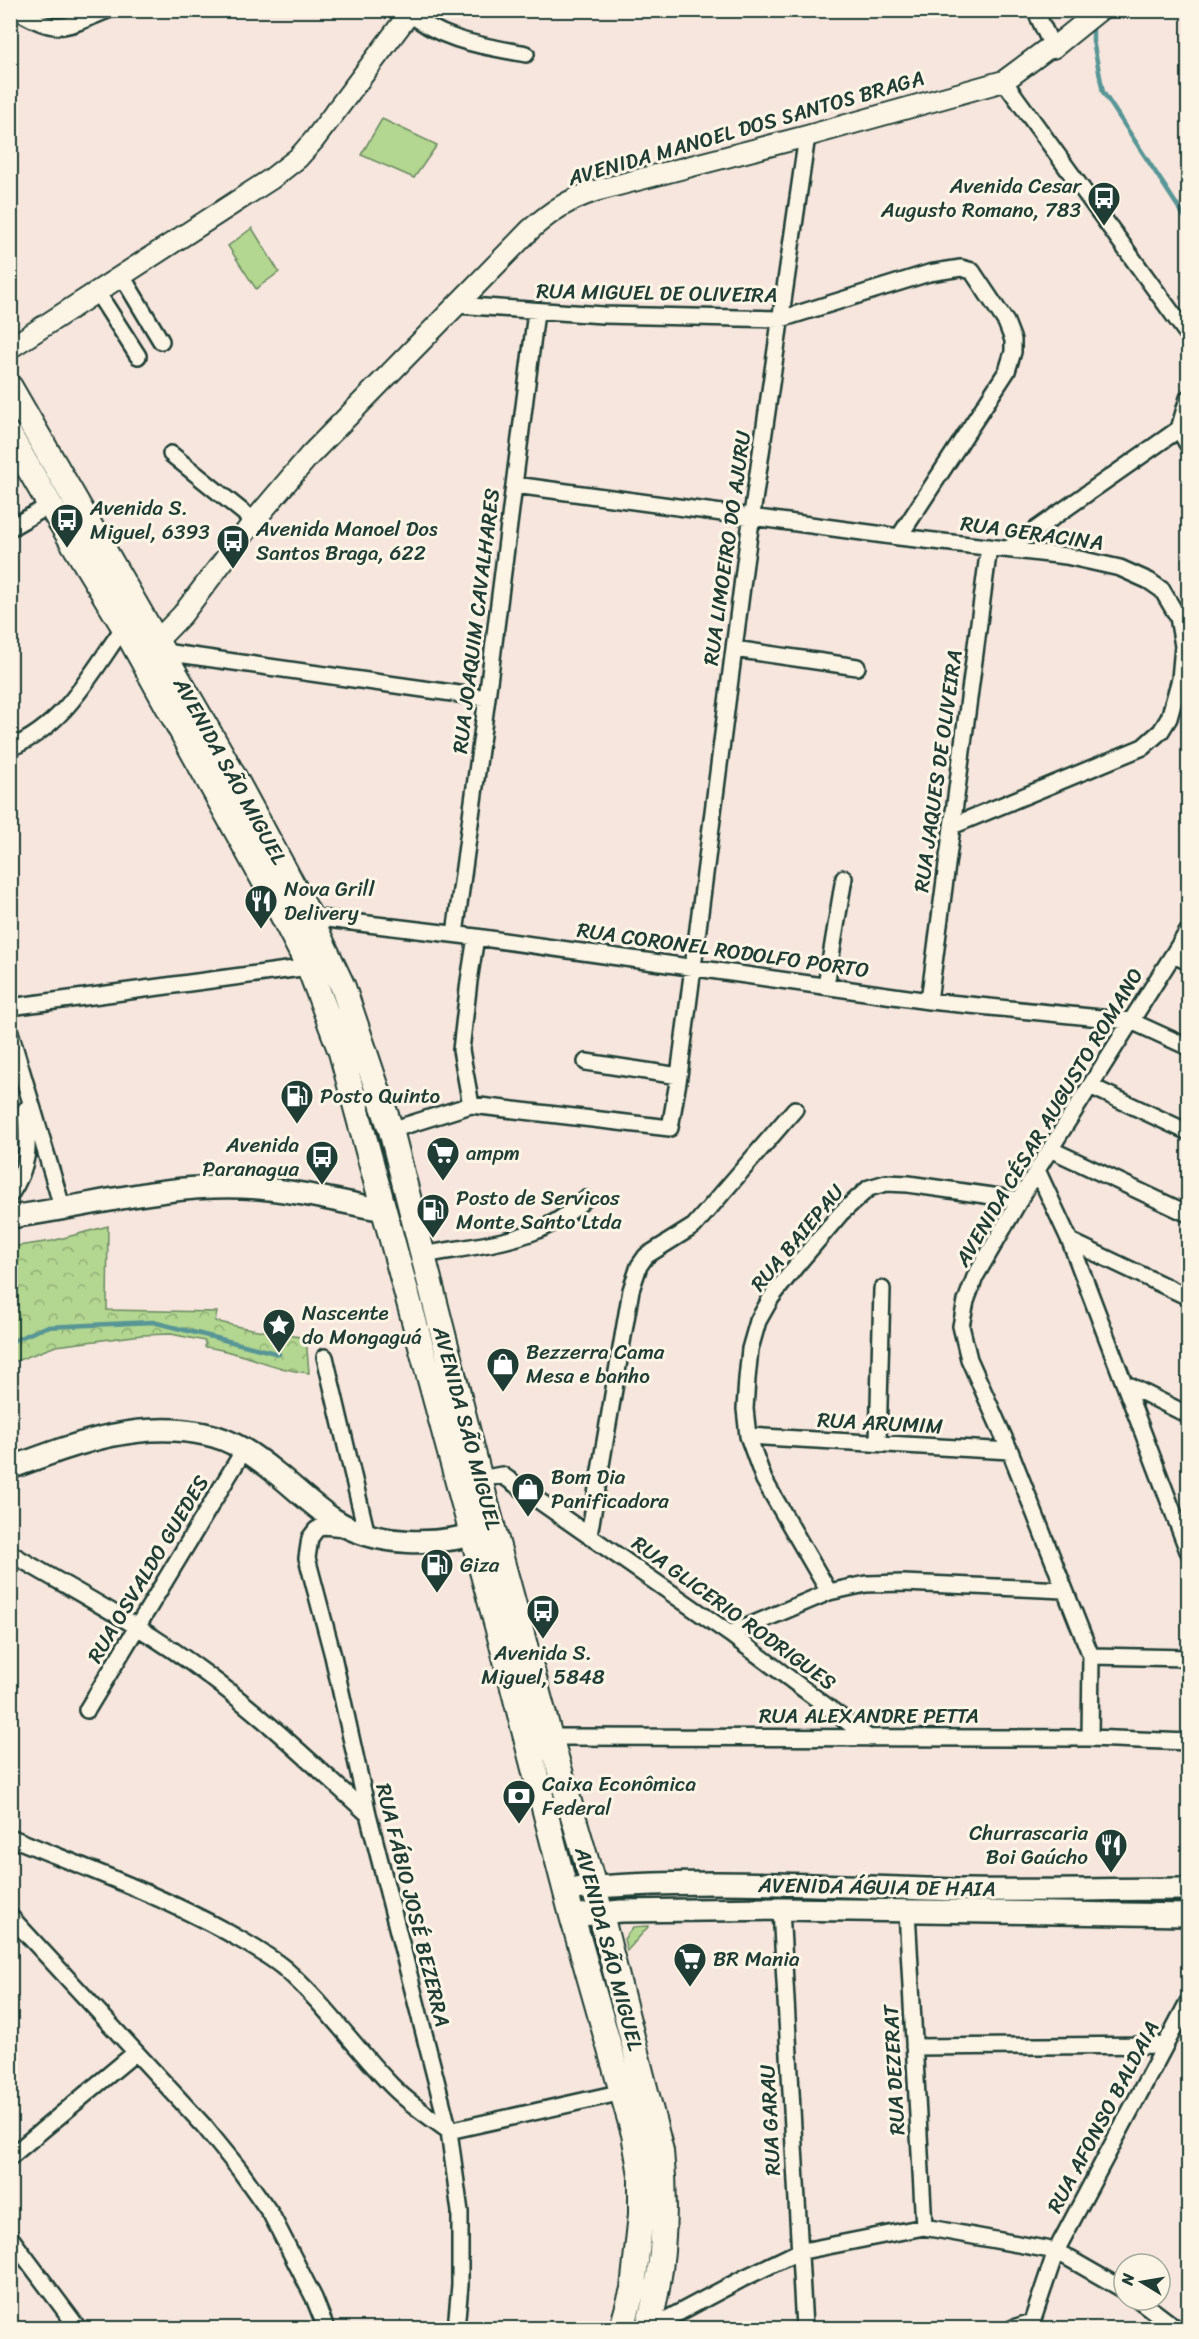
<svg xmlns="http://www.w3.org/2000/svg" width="1199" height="2339" font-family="Sriracha,sans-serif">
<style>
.grass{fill:url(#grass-tufts);stroke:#698a62;stroke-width:1.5}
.forest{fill:url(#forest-crowns);stroke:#698a62;stroke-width:1.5}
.pitch{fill:#b3d690;stroke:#698a62;stroke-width:1.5}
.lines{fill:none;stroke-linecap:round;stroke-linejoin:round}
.stream{stroke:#599696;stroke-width:4.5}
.minor-casing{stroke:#1f3d34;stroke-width:20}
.tertiary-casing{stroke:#1f3d34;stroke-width:24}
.secondary-casing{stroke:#1f3d34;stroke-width:26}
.primary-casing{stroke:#1f3d34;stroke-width:28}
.minor{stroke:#fcf5e5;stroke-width:15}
.tertiary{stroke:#fcf5e5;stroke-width:20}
.secondary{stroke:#fcf5e5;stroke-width:21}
.primary{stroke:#fcf5e5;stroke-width:24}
.labels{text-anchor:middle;stroke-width:6;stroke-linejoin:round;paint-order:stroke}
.street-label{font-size:21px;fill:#1f3d34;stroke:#fcf5e5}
.poi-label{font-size:21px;fill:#1f3d34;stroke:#fcf5e5;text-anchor:start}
</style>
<defs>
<pattern id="grass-tufts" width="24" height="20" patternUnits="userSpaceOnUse" patternTransform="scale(1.5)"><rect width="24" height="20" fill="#b3d690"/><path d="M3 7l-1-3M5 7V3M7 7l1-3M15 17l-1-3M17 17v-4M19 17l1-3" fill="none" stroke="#91af76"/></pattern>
<pattern id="forest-crowns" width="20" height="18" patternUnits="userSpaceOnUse" patternTransform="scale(1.5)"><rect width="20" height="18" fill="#b3d690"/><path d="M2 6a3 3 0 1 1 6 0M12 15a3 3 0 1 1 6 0" fill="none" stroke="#91af76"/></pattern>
</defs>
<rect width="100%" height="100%" fill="#f7e6dd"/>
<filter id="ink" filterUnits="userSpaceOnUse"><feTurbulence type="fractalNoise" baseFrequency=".0167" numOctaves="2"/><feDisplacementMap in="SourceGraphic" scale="12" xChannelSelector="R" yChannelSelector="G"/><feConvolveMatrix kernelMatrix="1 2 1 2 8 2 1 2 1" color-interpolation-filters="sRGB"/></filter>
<g filter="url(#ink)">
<path class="grass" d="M648 1926V1927L627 1951 624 1939 633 1927Z"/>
<path class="forest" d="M108 1226 107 1310 217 1312 215 1321 240 1327 306 1338 309 1373C273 1370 241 1351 205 1347V1341L171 1334 142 1335 56 1346 11 1363V1247L52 1241Z"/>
<path class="pitch" d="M382 119 437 145 414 178 361 155Z
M252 228 279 272 256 289 228 246Z"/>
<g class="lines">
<path class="stream" d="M1093 23V41L1103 92 1188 222
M10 1342 46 1327 153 1322 279 1354"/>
<g class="minor-casing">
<path id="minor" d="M16 10C59 36 65 27 108 10
M406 10C440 41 483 46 526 54
M1035 10 1053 48
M1004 81 1188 335
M122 276 161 341
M97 292 138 356
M456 305 603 315 781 319 929 273 961 268 972 271 1006 322 1013 340V352L1007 371 899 537
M1188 398 1179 429 1188 445
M171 454 254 521
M515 485 899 537 1066 556 1120 568 1149 581 1162 590 1178 617 1183 646 1180 679 1169 718 1161 731 1143 747 952 826
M10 528 50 505
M1008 549 1179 429
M734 649 857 667
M164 652 487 698
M10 748C67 725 92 670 127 623
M310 917 476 937 929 1001 1131 1021 1188 1047
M455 934 487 698 536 312
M1174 955 1188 962
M826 986 844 878
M929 1001 989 547
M10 1007 309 967
M10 1032 63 1210
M586 1062 679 1076
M1090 1086 1188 1132
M471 1105 461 1050 469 981 476 937
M391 1130 471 1105 670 1128 679 1076 745 563 807 136
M1050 1149 1188 1214
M1037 1170 1070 1241 1188 1551
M10 1195C31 1163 28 1145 26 1109
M1070 1241 1188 1297
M423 1255C465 1247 513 1244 551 1224 564 1218 575 1208 585 1199
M325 1357 367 1535
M1124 1383 1188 1415
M748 1436 1010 1451
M878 1443 882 1289
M480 1479 502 1475 730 1634 869 1738
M345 1528 323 1526 316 1530 310 1538 307 1558 333 1656 368 1814 449 2131 460 2212V2285L456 2328
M589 1535 631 1290 639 1266 646 1256 694 1226 795 1109
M10 1553C76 1592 144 1627 205 1673 263 1716 315 1766 368 1814
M829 1592 764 1480 748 1436 745 1409 747 1379 750 1349 758 1321 771 1298 796 1266 841 1213 869 1188 886 1183 908 1184 1020 1200
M730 1634 829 1592 866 1584 903 1583 1064 1590
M1091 1656 1188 1658
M87 1710 244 1450
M550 1737 1090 1738 1188 1742
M1090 1738 1091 1656 1010 1451 969 1359 961 1326 966 1301 975 1277 1037 1170 1188 931
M10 1837C83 1867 158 1894 227 1932 246 1943 267 1954 284 1968 324 2003 355 2048 392 2086 409 2103 429 2117 449 2131L623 2092
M781 1909 804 2328
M907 1911 924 2227
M10 1916 204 2126 239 2169 271 2214 314 2298 326 2328
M914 2047 1164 2045
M10 2157 135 2053
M10 2237 78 2328
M1139 2300 1176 2328
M650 2328 744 2278 798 2252 924 2227 1056 2251 1124 2290
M1013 2328 1032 2322 1056 2251 1188 2002"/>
</g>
<g class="tertiary-casing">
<path id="tertiary" d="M10 348 271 179 298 158 314 140 412 10
M148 650 182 615 254 521 309 456 531 229C553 210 568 200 595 191L807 136 1004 81 1047 49 1053 48 1100 10"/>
</g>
<g class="secondary-casing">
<path id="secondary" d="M10 1217C87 1207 164 1184 242 1187 289 1189 337 1201 383 1210
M10 1468C73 1445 137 1419 205 1434 232 1439 255 1456 276 1473 295 1488 313 1506 333 1519 377 1548 438 1546 487 1531
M565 1890C698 1876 833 1887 966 1890 1040 1891 1114 1889 1188 1889
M572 1916 621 1911 781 1909 1188 1915"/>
</g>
<g class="primary-casing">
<path id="primary" d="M10 387 221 753 310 917 343 987 391 1130 486 1503 550 1737 594 1887 661 2151C667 2210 664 2271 648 2328
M10 436 50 505 124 627 273 897 309 967 341 1052 500 1637 572 1916 634 2134 641 2175V2214L633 2289 622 2328"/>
</g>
<use href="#minor" class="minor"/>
<use href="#tertiary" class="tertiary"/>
<use href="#secondary" class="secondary"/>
<use href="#primary" class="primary"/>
</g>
</g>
<defs>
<g id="bus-pin" transform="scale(1.725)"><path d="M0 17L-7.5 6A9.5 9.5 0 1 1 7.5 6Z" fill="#1f3d34" stroke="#fcf5e5"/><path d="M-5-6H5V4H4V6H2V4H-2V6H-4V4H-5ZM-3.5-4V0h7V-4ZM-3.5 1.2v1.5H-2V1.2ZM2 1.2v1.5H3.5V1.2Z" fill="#fff"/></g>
<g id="restaurant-pin" transform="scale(1.725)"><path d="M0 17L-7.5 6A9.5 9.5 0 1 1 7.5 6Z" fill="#1f3d34" stroke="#fcf5e5"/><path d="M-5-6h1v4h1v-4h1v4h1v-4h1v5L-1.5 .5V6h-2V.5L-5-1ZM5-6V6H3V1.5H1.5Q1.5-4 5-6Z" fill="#fff"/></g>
<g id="fuel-pin" transform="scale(1.725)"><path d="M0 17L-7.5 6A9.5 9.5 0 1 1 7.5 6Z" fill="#1f3d34" stroke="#fcf5e5"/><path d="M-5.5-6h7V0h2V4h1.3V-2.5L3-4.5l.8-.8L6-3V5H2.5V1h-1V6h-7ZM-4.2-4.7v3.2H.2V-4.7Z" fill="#fff"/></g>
<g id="supermarket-pin" transform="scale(1.725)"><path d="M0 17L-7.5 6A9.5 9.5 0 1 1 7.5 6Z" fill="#1f3d34" stroke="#fcf5e5"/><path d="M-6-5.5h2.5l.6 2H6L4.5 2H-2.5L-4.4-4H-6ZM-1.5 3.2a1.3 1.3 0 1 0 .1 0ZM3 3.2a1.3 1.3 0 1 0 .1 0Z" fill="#fff"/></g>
<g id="sight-pin" transform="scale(1.725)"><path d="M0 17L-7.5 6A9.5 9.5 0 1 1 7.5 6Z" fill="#1f3d34" stroke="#fcf5e5"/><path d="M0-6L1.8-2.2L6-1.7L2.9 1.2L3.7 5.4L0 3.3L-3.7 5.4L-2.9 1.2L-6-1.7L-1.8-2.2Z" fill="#fff"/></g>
<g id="shop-pin" transform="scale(1.725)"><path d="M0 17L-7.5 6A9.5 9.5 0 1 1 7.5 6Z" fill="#1f3d34" stroke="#fcf5e5"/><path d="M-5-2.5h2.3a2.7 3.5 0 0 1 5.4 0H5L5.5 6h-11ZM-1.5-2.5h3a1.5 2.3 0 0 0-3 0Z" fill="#fff"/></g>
<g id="bank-pin" transform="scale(1.725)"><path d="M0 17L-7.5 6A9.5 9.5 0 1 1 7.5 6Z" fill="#1f3d34" stroke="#fcf5e5"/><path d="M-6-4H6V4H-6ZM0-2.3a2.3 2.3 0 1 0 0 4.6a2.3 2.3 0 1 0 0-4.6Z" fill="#fff"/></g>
</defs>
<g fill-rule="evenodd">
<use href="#bus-pin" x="1104" y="198"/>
<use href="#bus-pin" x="67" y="520"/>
<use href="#bus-pin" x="233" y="541"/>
<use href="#restaurant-pin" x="261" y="901"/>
<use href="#fuel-pin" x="297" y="1096"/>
<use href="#supermarket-pin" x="443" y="1153"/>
<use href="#bus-pin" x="322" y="1157"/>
<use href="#fuel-pin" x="433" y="1210"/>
<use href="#sight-pin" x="279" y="1325"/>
<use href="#shop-pin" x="503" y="1364"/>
<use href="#shop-pin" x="528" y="1489"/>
<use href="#fuel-pin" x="437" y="1565"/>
<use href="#bus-pin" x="543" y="1611"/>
<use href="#bank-pin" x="519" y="1796"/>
<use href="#restaurant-pin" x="1111" y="1845"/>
<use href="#supermarket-pin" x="690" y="1959"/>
</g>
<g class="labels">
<g class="street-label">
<text transform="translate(746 128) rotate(-16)" y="7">AVENIDA MANOEL DOS SANTOS BRAGA</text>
<text transform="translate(657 293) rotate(1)" y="7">RUA MIGUEL DE OLIVEIRA</text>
<text transform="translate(1032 533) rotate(8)" y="7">RUA GERACINA</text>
<text transform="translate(727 548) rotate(-82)" y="7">RUA LIMOEIRO DO AJURU</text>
<text transform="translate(476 621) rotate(-83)" y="7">RUA JOAQUIM CAVALHARES</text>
<text transform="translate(230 771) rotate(61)" y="7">AVENIDA SÃO MIGUEL</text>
<text transform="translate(938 771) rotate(-82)" y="7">RUA JAQUES DE OLIVEIRA</text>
<text transform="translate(723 950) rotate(8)" y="7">RUA CORONEL RODOLFO PORTO</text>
<text transform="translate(1049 1117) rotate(-59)" y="7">AVENIDA CÉSAR AUGUSTO ROMANO</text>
<text transform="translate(797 1238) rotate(-50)" y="7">RUA BAIEPAU</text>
<text transform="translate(880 1423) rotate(3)" y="7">RUA ARUMIM</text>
<text transform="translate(467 1428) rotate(75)" y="7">AVENIDA SÃO MIGUEL</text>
<text transform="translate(148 1569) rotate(-59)" y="7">RUA OSVALDO GUEDES</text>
<text transform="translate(734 1613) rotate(36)" y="7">RUA GLICERIO RODRIGUES</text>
<text x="869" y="1723">RUA ALEXANDRE PETTA</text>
<text transform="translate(877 1887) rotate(1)" y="7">AVENIDA ÁGUIA DE HAIA</text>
<text transform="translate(413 1905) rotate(76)" y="7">RUA FÁBIO JOSÉ BEZERRA</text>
<text transform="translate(609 1949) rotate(75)" y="7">AVENIDA SÃO MIGUEL</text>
<text transform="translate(894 2070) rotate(-93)" y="7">RUA DEZERAT</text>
<text transform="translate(1103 2117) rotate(-62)" y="7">RUA AFONSO BALDAIA</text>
<text transform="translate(770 2120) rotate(-93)" y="7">RUA GARAU</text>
</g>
<g class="poi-label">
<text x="1081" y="193" text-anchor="end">Avenida Cesar<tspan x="1081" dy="24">Augusto Romano, 783</tspan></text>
<text x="90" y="515">Avenida S.<tspan x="90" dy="24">Miguel, 6393</tspan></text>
<text x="256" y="536">Avenida Manoel Dos<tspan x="256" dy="24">Santos Braga, 622</tspan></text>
<text x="284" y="896">Nova Grill<tspan x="284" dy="24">Delivery</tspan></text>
<text x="320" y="1103">Posto Quinto</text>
<text x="299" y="1152" text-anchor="end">Avenida<tspan x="299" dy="24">Paranagua</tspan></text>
<text x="466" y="1160">ampm</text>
<text x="456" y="1205">Posto de Servicos<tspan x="456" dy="24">Monte Santo Ltda</tspan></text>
<text x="302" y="1320">Nascente<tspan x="302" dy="24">do Mongaguá</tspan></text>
<text x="526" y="1359">Bezzerra Cama<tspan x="526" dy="24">Mesa e banho</tspan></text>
<text x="551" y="1484">Bom Dia<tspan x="551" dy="24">Panificadora</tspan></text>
<text x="460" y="1572">Giza</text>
<text x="543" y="1660" text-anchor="middle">Avenida S.<tspan x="543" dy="24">Miguel, 5848</tspan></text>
<text x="542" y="1791">Caixa Econômica<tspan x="542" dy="24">Federal</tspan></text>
<text x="1088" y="1840" text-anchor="end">Churrascaria<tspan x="1088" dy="24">Boi Gaúcho</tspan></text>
<text x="713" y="1966">BR Mania</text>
</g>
</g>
<rect width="1199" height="2339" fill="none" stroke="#fcf5e5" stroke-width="36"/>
<rect x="18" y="18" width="1163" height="2303" fill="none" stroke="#1f3d34" stroke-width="2" filter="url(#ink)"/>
<g transform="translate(1142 2282) rotate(281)"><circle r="28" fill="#fcf5e5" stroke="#a4ab9e" stroke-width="1.5"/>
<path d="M0-4.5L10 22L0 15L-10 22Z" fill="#1f3d34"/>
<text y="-9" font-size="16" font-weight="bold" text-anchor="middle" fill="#1f3d34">N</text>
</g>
</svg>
